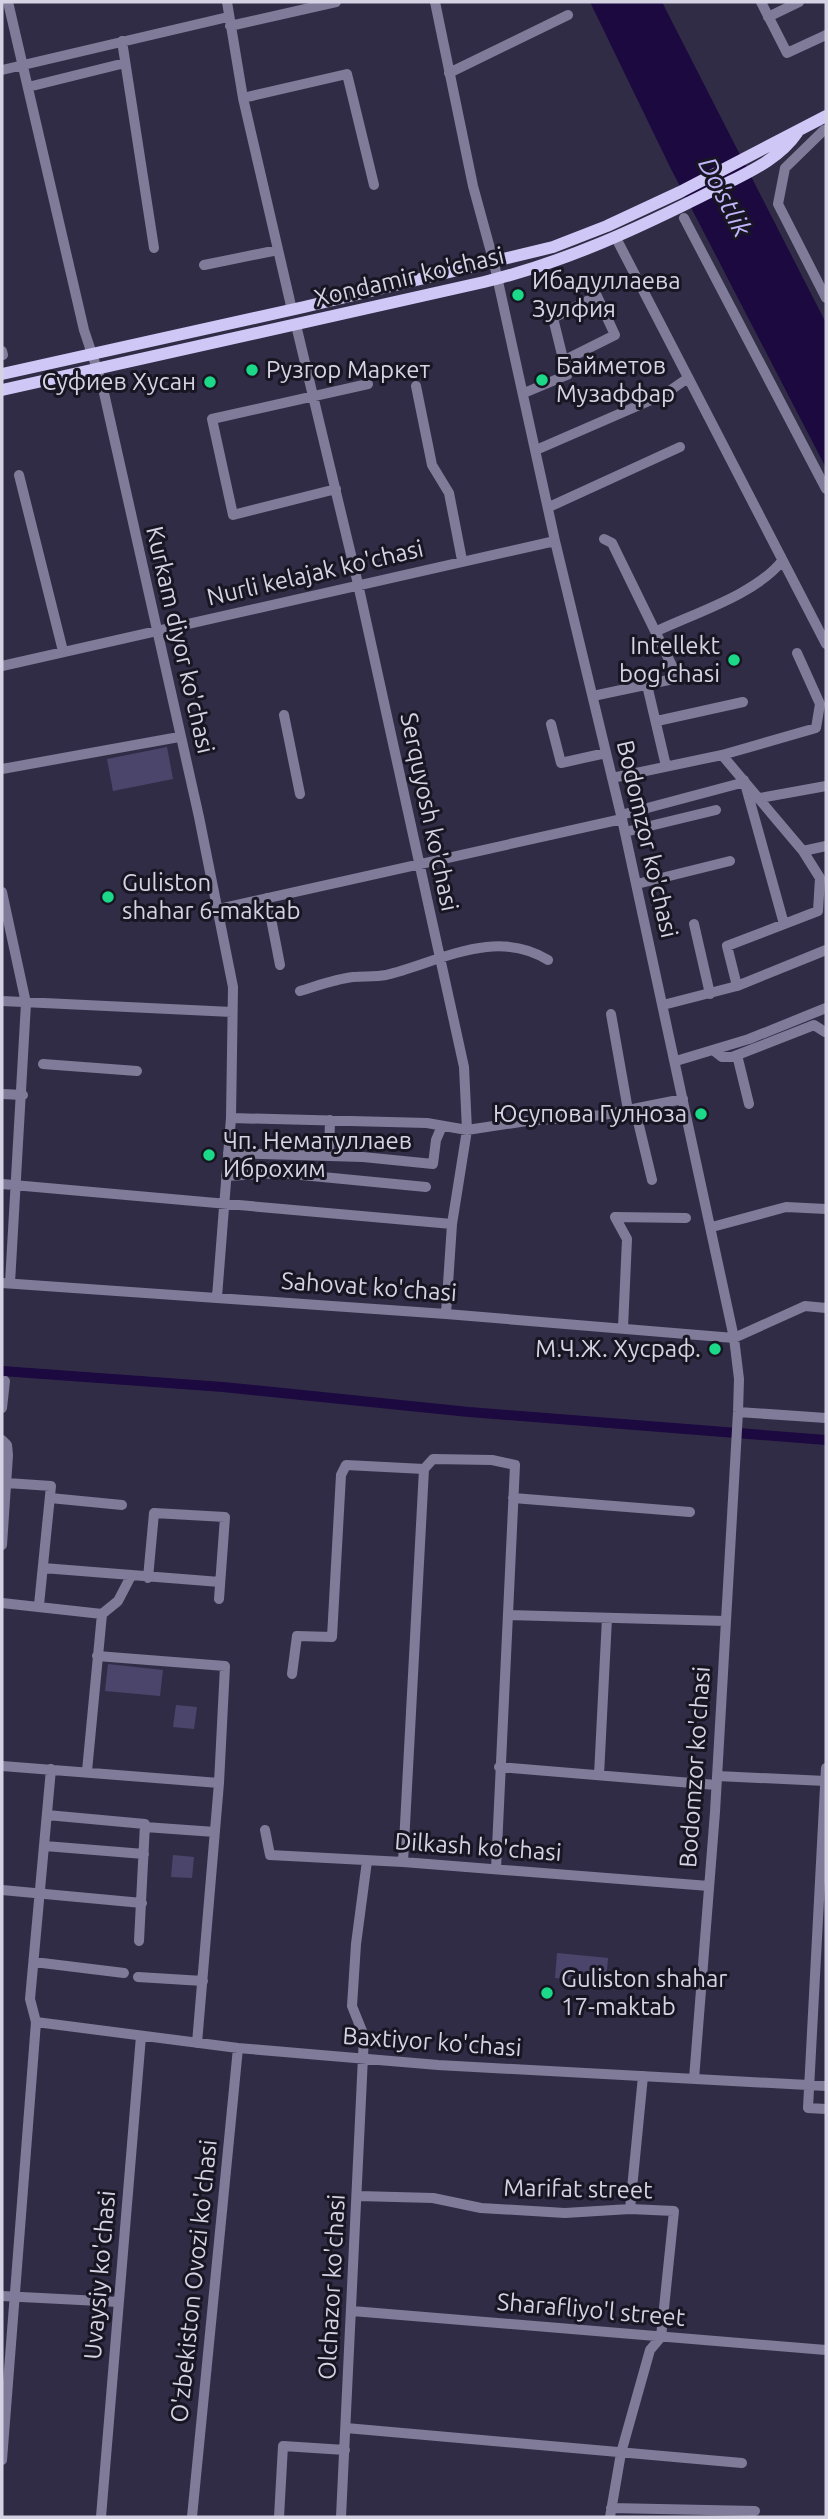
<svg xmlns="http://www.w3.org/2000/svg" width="828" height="2519" font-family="Ubuntu,sans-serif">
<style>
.green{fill:#4c456b}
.water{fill:#1c0940}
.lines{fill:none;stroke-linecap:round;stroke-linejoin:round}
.canal{stroke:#1c0940;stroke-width:10}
.minor{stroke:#807b98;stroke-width:10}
.major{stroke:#cfc8f7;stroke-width:12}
.poi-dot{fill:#1bd988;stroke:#181622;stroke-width:2.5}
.labels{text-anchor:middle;stroke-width:6;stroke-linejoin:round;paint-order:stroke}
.street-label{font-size:24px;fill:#d4d2e3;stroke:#181622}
.poi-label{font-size:24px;fill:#d4d2e3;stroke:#181622;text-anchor:start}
.water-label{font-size:26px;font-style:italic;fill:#c0b4fb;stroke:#181622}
</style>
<rect width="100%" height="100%" fill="#312c46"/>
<path class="green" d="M167 747 173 779 113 791 107 759Z
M108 1664 163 1670 160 1696 105 1691Z
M176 1705 197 1707 194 1729 173 1727Z
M173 1855 194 1857 192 1878 171 1877Z
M557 1953 608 1958 606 1983 555 1978Z"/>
<path class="water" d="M590 2H662L826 323V468L671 169Z"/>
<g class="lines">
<path class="canal" d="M2 1371 223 1387 469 1412 826 1440"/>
<path class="minor" d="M8 2 84 330 102 384 199 817 233 987 231 1118 217 1297
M227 2 243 98 292 310
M435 2 473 186 494 263 555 541 622 819 734 1338 739 1379 738 1412 715 1812 694 2079
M761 2 787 53 826 35
M768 17 799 2
M230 26 336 2
M122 41 154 248
M2 70 228 17
M449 73 568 15
M28 87 125 63
M243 98 347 74 374 185
M824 130 785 168 778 204 826 298
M684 218 826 489
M616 238 826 644
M204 265 278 250
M296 325 358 584 464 1067 467 1130 452 1224 446 1314
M2 351 3 355
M416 386 432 465 449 493 462 560
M524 393 567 375 553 318 597 296 615 335 563 361
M536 450 665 394 688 378
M19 475 63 651
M336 489 233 515 212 419 368 384
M549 507 680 447
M657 631C695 613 756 594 782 561
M2 666 555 541
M647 685 666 766
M593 696 678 678 612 543 604 539
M284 715 300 794
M657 721 743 702
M551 724 561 763 606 753
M2 769 179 737
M612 778 722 755 816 728 820 704 797 653
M744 780 784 924
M760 798 826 786
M621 815 745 782
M625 832 716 810
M803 851 826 846
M637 884 730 861
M2 892 26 1003 10 1283
M267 898 280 965
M219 909 622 819
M694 924 710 994
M737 986 826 950
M300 991C317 986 335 979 353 977 364 976 375 977 386 975 439 962 495 927 548 960
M2 1001 232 1012
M663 1005 737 986 727 946 818 911 820 878 803 851 722 755
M611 1014 628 1110
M713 1050 722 1057H732L814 1025 825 1032
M737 1055 749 1104
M676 1061 749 1039 826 1008
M43 1064 137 1071
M2 1094 23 1095
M635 1109 652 1180
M231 1118 427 1123 467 1130 527 1121 603 1115 683 1099
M228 1153 363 1157 433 1164 436 1140 442 1126
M329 1156 330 1120
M226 1176 281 1173 426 1187
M2 1184 452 1224
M615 1217 627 1239 623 1328
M615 1217 686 1218
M712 1227 786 1207 826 1209
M2 1283 446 1314 734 1338 805 1306 826 1308
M2 1408 5 1381
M738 1412 826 1418
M2 1440 7 1445 8 1455 2 1545
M424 1469 433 1459 492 1460 515 1465 496 1869
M7 1483 51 1486 39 1605
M50 1498 122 1505
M513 1498 690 1512
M43 1568 220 1582
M148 1578 154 1513 225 1517 219 1599
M2 1603 102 1614 118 1601 131 1576
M508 1615 725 1621
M97 1656 225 1666 219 1783 197 2043
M292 1674 297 1636 332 1637 341 1475 346 1465 424 1469
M2 1766 219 1783
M499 1767 716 1785
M826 1768 808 2108 826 2109
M87 1771 102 1614
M599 1775 607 1618
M717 1776 826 1781
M47 1815 145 1824 139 1941
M145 1827 215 1832
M265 1830 270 1855 403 1862 709 1886
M45 1846 144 1854
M403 1862 424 1469
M2 1890 142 1903
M34 1962 124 1973
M138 1977 203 1981
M36 2022 238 2048 438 2065 826 2086
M358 2196 433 2198 481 2208 565 2213 630 2209 674 2211 661 2337 650 2350 621 2453 610 2517
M630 2209 643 2076
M2 2296 119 2302
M352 2311 826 2350
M346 2428 742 2463
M2 2460 36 2022 30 1999 51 1769
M611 2508 755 2511
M101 2517 141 2036
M192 2517 238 2048
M279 2517 283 2446 345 2450
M341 2517 364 2036 352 2006 356 1944 367 1861"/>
<path class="major" d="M2 374 304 307 553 247 607 226 680 192 826 116
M2 390 484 282C566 262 639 228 714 190 744 174 778 161 797 133"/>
</g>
<g class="poi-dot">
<circle cx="518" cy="295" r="7"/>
<circle cx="252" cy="370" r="7"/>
<circle cx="542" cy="380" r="7"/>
<circle cx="210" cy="382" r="7"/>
<circle cx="734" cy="660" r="7"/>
<circle cx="108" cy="897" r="7"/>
<circle cx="701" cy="1114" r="7"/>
<circle cx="209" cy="1155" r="7"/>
<circle cx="715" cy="1349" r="7"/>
<circle cx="547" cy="1993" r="7"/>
</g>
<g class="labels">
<g class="street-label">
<text transform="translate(409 277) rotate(-13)" y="8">Xondamir ko'chasi</text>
<text transform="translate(315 573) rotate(-13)" y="8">Nurli kelajak ko'chasi</text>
<text transform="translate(180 640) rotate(77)" y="8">Kurkam diyor ko'chasi</text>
<text transform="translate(429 812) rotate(78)" y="8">Serquyosh ko'chasi</text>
<text transform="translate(647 839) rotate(77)" y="8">Bodomzor ko'chasi</text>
<text transform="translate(369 1287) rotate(4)" y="8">Sahovat ko'chasi</text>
<text transform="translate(695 1767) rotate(-86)" y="8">Bodomzor ko'chasi</text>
<text transform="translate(478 1847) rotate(4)" y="8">Dilkash ko'chasi</text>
<text transform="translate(432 2042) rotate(4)" y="8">Baxtiyor ko'chasi</text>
<text transform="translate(578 2189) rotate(1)" y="8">Marifat street</text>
<text transform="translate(100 2275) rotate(-85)" y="8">Uvaysiy ko'chasi</text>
<text transform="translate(194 2281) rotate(-84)" y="8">O'zbekiston Ovozi ko'chasi</text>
<text transform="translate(332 2287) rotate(-87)" y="8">Olchazor ko'chasi</text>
<text transform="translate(591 2310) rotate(5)" y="8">Sharafliyo'l street</text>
</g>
<g class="poi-label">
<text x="532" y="289">Ибадуллаева<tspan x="532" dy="28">Зулфия</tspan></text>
<text x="556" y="374">Байметов<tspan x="556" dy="28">Музаффар</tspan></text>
<text x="266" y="378">Рузгор Маркет</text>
<text x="196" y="390" text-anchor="end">Суфиев Хусан</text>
<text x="720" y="654" text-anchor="end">Intellekt<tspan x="720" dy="28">bog'chasi</tspan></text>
<text x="122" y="891">Guliston<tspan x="122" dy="28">shahar 6-maktab</tspan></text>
<text x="687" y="1122" text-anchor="end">Юсупова Гулноза</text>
<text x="223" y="1149">Чп. Нематуллаев<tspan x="223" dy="28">Иброхим</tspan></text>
<text x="701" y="1357" text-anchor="end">М.Ч.Ж. Хусраф.</text>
<text x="561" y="1987">Guliston shahar<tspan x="561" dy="28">17-maktab</tspan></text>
</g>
<g class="water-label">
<text transform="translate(725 197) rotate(63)" y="9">Do'stlik</text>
</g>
</g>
<rect width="828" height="2519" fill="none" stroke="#d4d2e3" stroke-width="7"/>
</svg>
